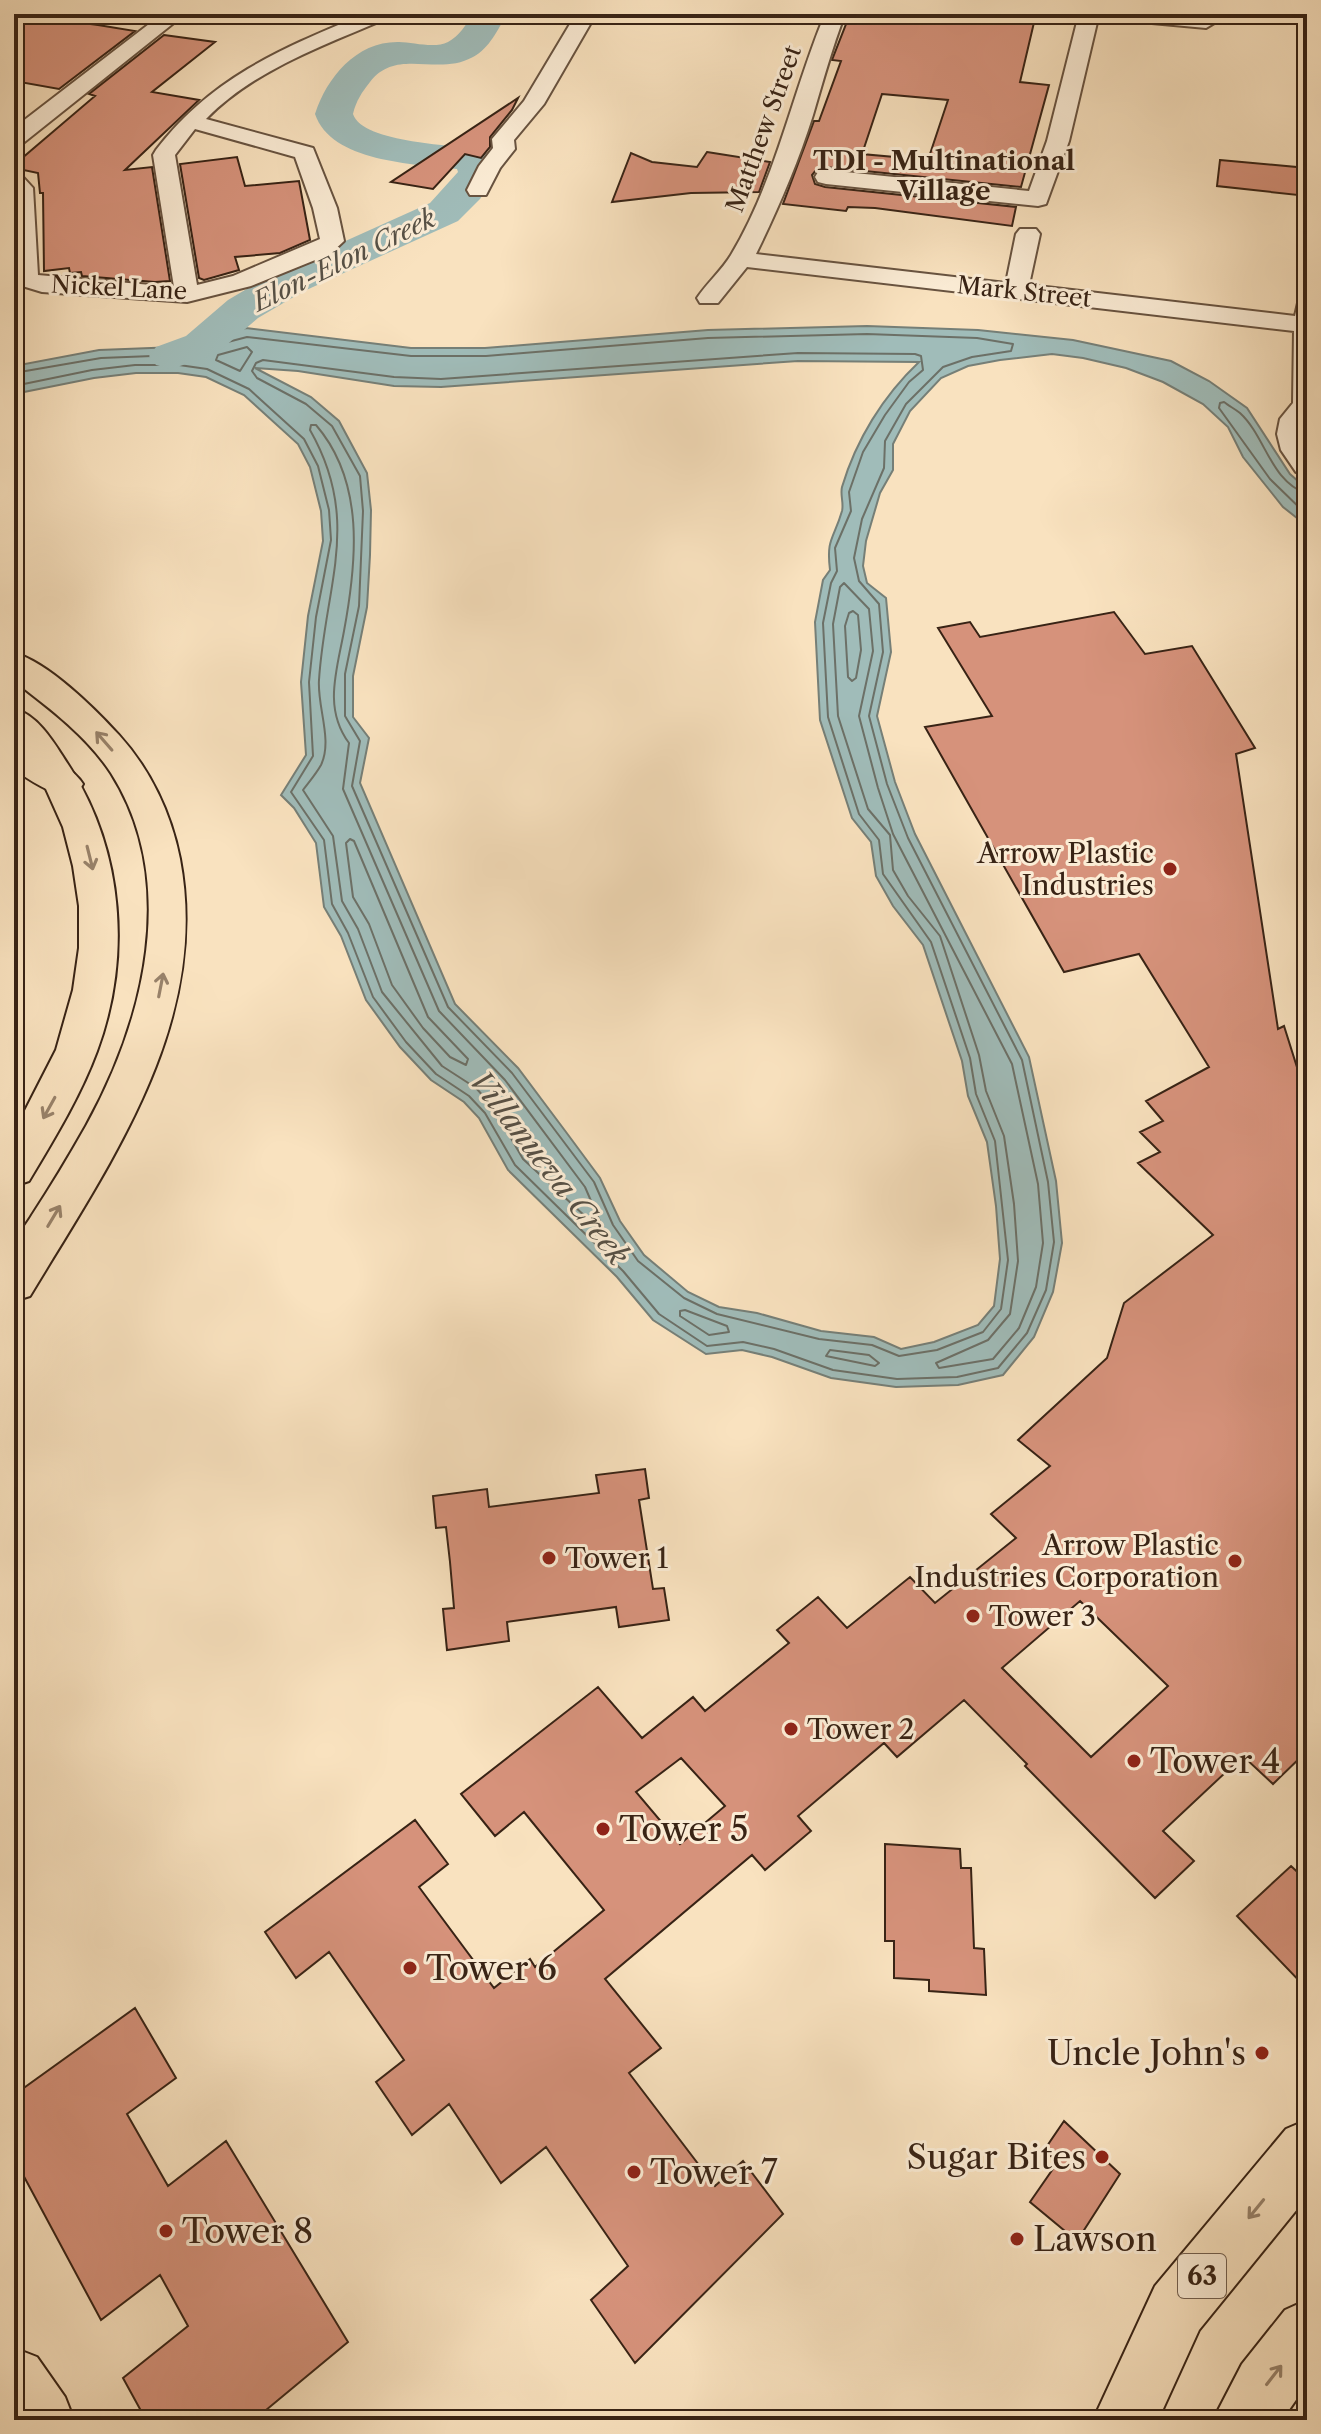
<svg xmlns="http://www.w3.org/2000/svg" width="1321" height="2434" font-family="'Libre Caslon Text',serif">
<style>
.water{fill:#a0bcb9;stroke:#767f77;stroke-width:2;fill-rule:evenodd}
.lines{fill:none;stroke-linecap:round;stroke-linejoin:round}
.shore{stroke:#6c7067;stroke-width:2}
.river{fill:#a0bcb9;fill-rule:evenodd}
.building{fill:#d6927b;stroke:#382315;stroke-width:2;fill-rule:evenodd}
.street-casing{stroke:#685340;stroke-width:4}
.primary-casing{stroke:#382315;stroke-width:4}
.highway-casing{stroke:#382315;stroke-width:4}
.street{fill:#fbecd5;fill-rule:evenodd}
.primary{fill:#f9e2bf;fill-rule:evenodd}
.highway{fill:#f9e2bf;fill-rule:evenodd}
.oneway{stroke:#98826a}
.poi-dot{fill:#8f2418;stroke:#fbecd5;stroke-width:3}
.labels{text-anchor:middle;stroke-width:6;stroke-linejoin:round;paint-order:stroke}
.far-street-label{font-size:24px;fill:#382315;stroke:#fbecd5}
.far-neighbourhood-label{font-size:26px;font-weight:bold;fill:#382315;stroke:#fbecd5}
.far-water-label{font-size:26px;font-style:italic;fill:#575146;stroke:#fbecd5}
.shield{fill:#fbecd5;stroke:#725f4f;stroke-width:2}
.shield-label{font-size:26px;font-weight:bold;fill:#382315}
.poi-label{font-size:28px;fill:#382315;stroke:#fbecd5;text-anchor:start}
.water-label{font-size:30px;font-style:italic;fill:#575146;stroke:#fbecd5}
.near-poi-label{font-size:34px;fill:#382315;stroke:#fbecd5;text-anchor:start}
</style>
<rect width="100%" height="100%" fill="#f9e2bf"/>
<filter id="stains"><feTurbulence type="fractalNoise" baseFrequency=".0025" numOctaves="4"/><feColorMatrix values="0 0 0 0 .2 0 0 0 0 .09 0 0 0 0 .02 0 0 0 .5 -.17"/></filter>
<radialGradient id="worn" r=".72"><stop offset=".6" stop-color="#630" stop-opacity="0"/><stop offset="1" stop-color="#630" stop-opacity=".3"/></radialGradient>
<path class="water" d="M867 326 978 330 1073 340 1171 361 1209 381 1247 408 1290 474 1307 489V526L1283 507 1243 457 1228 427 1203 404 1163 382 1126 368 1083 358 1052 354 1000 360 968 366 941 378 910 411 893 444V470L880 493 866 541 863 566 867 583 886 598 891 652 877 716 895 782 915 834 1029 1057 1056 1181 1062 1243 1053 1292 1034 1337 1003 1375 958 1385 896 1387 831 1378 772 1357 742 1350 706 1354 653 1320 617 1277 508 1170 479 1118 464 1102 431 1080 400 1047 366 1000 341 936 324 907 316 843 294 808 281 795 306 755 301 682 308 616 323 541 321 511 310 467 298 444 244 395 206 377 178 373H136L94 378 14 394V366L99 350 177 347 246 328 411 348H485L708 330ZM798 361 919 362C883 396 856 440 842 487 840 495 844 503 842 511 834 539 826 538 830 570L823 580 815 622 820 720 852 818 871 842 876 876 893 906 923 945 962 1061 968 1096 987 1142 996 1206 1000 1259 994 1306 978 1325 934 1342 901 1349 874 1337 821 1331 757 1313 719 1307 688 1292 644 1255 620 1221 600 1178 566 1132 518 1068 455 1004 360 783 369 738 353 717V676L367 607 370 555 371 510 367 473 339 421 311 397 255 368 298 371 394 386 441 387Z"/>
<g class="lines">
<path class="shore" d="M247 347 252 352 240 371 216 360 218 355Z
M798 353 915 354 921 356 923 370 909 382 885 415 863 452 849 492 851 511 835 548 837 571 831 583 823 623 828 717 859 814 879 840 883 874 931 942 970 1058 976 1094 995 1141 1008 1260 1001 1309 983 1332 937 1350 899 1356 872 1345 819 1339 717 1314 684 1298 638 1261 613 1225 594 1182 512 1073 448 1007 352 786 360 741 345 716V674L359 606 363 511 360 476 332 426 306 404 257 378 252 371 256 363 263 360 394 377 441 379Z
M14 373 101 358 178 355 247 337 411 356H486L708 338 867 334 977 338 1013 344 1011 351 972 357 943 367 906 404 885 441 884 468 862 519 854 558 859 581 879 604 883 652 869 716 887 784 908 838 1022 1060 1048 1182 1054 1242 1046 1290 1027 1333 998 1368 957 1377 897 1379 833 1370 774 1349 743 1342 707 1346 659 1314 623 1271 515 1165 485 1113 469 1096 436 1074 406 1042 373 997 348 933 332 904 324 840 291 792 313 756 309 682 316 617 331 540 329 510 318 466 304 439 249 389 207 369 179 365H135L92 370 14 386
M311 425H316C365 482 357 561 344 631 337 670 323 708 349 743L343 789 439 1011 505 1080 585 1187 601 1224 599 1229 523 1159 493 1107 476 1088 442 1066 382 992 358 929 342 901 333 836 303 790C309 782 316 774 321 765 333 740 317 707 319 680 325 585 362 521 310 430Z
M1307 494C1270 481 1266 437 1240 413 1235 409 1229 406 1224 402L1220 403 1219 408 1270 479 1307 515
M844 583 869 609 873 651 859 716 878 788 893 834 1012 1064 1038 1184 1043 1243 1036 1287 1019 1328 993 1359 939 1368 936 1363 988 1340 1010 1314 1018 1261 1014 1204 1004 1136 986 1091 979 1055 940 936 908 896 893 870 890 835 868 809 838 716 833 624 840 587Z
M853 611 858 615 861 650 856 678 852 681 848 677 845 626 849 613Z
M350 839 354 841 428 1017 468 1059 466 1065 450 1057 423 1028 392 985 369 924 353 897 346 843Z
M685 1310 727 1326 729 1332 709 1335 680 1316V1311Z
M830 1350 869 1355 879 1363 875 1366 826 1356Z"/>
<path class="river" d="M473 14H507C498 29 490 48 473 57 437 77 397 47 370 82 362 92 356 101 353 114 363 144 457 144 485 151L498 172 480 199 458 221 302 292 258 318 216 354 171 369 156 365 149 356 156 347 186 336 228 300 272 274 430 203 458 172 457 169C414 164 331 162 315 114 327 77 357 41 399 42 413 42 434 49 448 42 459 36 466 25 473 14Z"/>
</g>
<path class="building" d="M14 14 98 25 135 31 59 89 14 81Z
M850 14H1036L1020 82 1049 85 1021 187 826 167 817 169 812 175 815 184 825 187 1016 207 1012 226 875 208 848 207 846 211 783 204 814 121H819L841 61 832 60ZM882 94 948 100 928 160 862 154Z
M164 35 215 42 152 92 199 100 125 170 152 167 170 281 155 282 82 276 81 272 70 273 69 268 44 271 43 193H40L38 173 14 168V165L95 96 89 94Z
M518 98 512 110 490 137V147L481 158 465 154 433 189 391 182Z
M707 152 770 162 759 192 691 193 612 202 631 153 652 162 697 167Z
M237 157 245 186 299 181 310 240 280 253 235 257 239 270 204 280 199 278 180 164Z
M1220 160 1307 168V196L1217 186Z
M1114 612 1145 654 1192 646 1255 748 1236 754 1278 1029 1284 1026 1307 1099V1751L1273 1784 1243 1756 1163 1831 1194 1861 1155 1898 1025 1766 1027 1764 964 1700 897 1757 884 1743 798 1816 811 1831 765 1870 752 1855 605 1979 661 2048 629 2073 715 2186 743 2161 783 2214 635 2363 591 2300 628 2266 546 2147 501 2183 449 2104 412 2135 376 2082 404 2060 329 1952 296 1978 265 1932 415 1820 448 1864 419 1887 494 1988 530 1959 535 1967 604 1910 524 1812 495 1836 461 1794 598 1687 642 1738 693 1697 705 1711 789 1643 777 1630 818 1597 847 1628 910 1577 935 1603 1016 1538 991 1514 1050 1466 1018 1440 1107 1358 1124 1303 1213 1235 1138 1163 1160 1152 1140 1132 1163 1121 1146 1101 1209 1067 1139 954 1064 972 925 727 992 716 938 628 970 622 980 637ZM1080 1601 1168 1686 1091 1757 1002 1668ZM681 1758 725 1806 680 1844 636 1792Z
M645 1469 649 1498 639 1500 653 1589 664 1588 669 1620 619 1627 616 1607 507 1622 509 1641 447 1650 443 1609 454 1608 450 1562 446 1527 436 1528 433 1496 487 1489 489 1507 599 1493 596 1475Z
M885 1844 960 1849 961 1868H971L974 1948 984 1949 986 1995 929 1991V1980L894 1978V1941H885Z
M1291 1866 1307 1881V1989L1237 1916Z
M135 2008 176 2078 127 2114 168 2186 226 2141 348 2342 254 2420H146L123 2378 188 2326 160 2275 101 2320 14 2158V2095Z
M1064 2121 1120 2174 1077 2241 1030 2202 1057 2163 1045 2149Z"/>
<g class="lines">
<g class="street-casing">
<path id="street" d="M162 14H185L22 144 14 146V128Z
M364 14H391L388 18C325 45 255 69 206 119L313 148 337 208 344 241 330 254 251 286 187 302 42 292 19 285 14 275V174L22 176 33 188 38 275 174 287 153 155 156 150C212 77 281 49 364 14ZM195 129 295 157 313 208 320 239 233 276 197 285 175 155Z
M576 14H596L544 104 514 140 515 149 500 168 486 195H470L467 190 479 166 493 148 492 139 524 101Z
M825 14H845C832 48 823 81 813 115 798 163 778 209 756 254L1006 283 1016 234 1020 229H1036L1040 234 1029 285 1295 316 1298 303 1307 301V417C1299 434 1307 455 1307 474L1296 472 1281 450 1277 434 1280 419 1293 403 1294 331 747 267 718 303H700L697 298C707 283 722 270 731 255 776 180 792 93 825 14Z
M1079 14H1099L1069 141 1046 204 1038 206 826 184 818 182 815 177 818 172 826 170 1029 191 1047 141Z
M1109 14H1185L1213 18 1216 22 1206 28 1119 20Z"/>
</g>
<g class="primary-casing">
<path id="primary" d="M14 653C48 662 95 709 119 735 150 769 171 813 180 859 211 1022 110 1163 30 1296L14 1301C14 1284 11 1263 14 1246 16 1236 27 1224 32 1215 51 1186 69 1156 86 1126 144 1021 180 882 111 773 87 736 48 707 14 681Z
M14 709C40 715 57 748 71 769 124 853 131 959 97 1051 80 1097 54 1139 29 1181L14 1186V1132L56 1050 73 990 79 948V906L73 866 63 827 46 789 14 743Z
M1307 2120V2197L1199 2330 1158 2420H1093L1155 2286 1286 2129Z
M1307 2300V2384L1282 2420H1213L1242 2364 1285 2310Z
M14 2348 37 2357 65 2397 74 2420H14Z"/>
</g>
<g class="highway-casing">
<path id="highway" d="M14 742C36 748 71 765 83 784L78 792C53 799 35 782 14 770Z"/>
</g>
<use href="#street" class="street"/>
<use href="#primary" class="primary"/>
<use href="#highway" class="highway"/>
</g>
<defs><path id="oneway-shaft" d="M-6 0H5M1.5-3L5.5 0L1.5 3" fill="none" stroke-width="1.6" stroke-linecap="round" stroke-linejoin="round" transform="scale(2)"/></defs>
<g class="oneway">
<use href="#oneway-shaft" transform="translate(104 741) rotate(-131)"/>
<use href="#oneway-shaft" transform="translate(90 858) rotate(76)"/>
<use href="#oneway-shaft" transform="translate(161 985) rotate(-79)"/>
<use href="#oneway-shaft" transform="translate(49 1108) rotate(119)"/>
<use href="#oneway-shaft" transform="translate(54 1216) rotate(-59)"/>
<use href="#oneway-shaft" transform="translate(1256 2209) rotate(129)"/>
<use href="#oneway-shaft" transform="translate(1274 2375) rotate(-52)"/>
</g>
<g class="poi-dot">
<circle cx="1170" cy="869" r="8"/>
<circle cx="549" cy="1558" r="8"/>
<circle cx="1235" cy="1561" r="8"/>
<circle cx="973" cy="1616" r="8"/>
<circle cx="791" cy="1729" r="8"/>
<circle cx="1134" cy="1761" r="8"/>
<circle cx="603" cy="1829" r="8"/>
<circle cx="410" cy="1968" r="8"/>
<circle cx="1262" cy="2053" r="8"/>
<circle cx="1102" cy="2157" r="8"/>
<circle cx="634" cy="2172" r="8"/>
<circle cx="166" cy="2231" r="8"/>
<circle cx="1017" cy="2239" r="8"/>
</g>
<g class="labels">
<g class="far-street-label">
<text transform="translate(764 129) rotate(-70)" y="8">Matthew Street</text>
<text transform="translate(119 288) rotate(3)" y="8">Nickel Lane</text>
<text transform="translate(1024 292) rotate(6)" y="8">Mark Street</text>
</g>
<g class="far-neighbourhood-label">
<text x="944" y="170">TDI - Multinational<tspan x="944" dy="30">Village</tspan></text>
</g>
<g class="far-water-label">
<text transform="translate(344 260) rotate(-26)" y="9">Elon-Elon Creek</text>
</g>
<rect class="shield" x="1178" y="2254" width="48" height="44" rx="6"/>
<g class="shield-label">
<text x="1202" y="2285">63</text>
</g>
<g class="poi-label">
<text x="1154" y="863" text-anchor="end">Arrow Plastic<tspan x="1154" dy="32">Industries</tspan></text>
<text x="1219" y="1555" text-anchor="end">Arrow Plastic<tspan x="1219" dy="32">Industries Corporation</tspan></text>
<text x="565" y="1568">Tower 1</text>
<text x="989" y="1626">Tower 3</text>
<text x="807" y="1739">Tower 2</text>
</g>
<g class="water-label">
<text transform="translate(549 1168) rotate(52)" y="10">Villanueva Creek</text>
</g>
<g class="near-poi-label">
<text x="1150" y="1773">Tower 4</text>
<text x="619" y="1841">Tower 5</text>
<text x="426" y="1980">Tower 6</text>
<text x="1246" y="2065" text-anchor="end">Uncle John's</text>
<text x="1086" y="2169" text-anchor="end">Sugar Bites</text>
<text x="650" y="2184">Tower 7</text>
<text x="182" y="2243">Tower 8</text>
<text x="1033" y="2251">Lawson</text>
</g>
</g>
<rect width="1321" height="2434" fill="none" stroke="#f9e2bf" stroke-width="48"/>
<rect x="16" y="16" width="1289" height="2402" fill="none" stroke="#382315" stroke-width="4"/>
<rect x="24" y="24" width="1273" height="2386" fill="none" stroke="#382315" stroke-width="2"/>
<rect width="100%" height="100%" filter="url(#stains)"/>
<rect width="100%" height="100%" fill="url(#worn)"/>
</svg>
